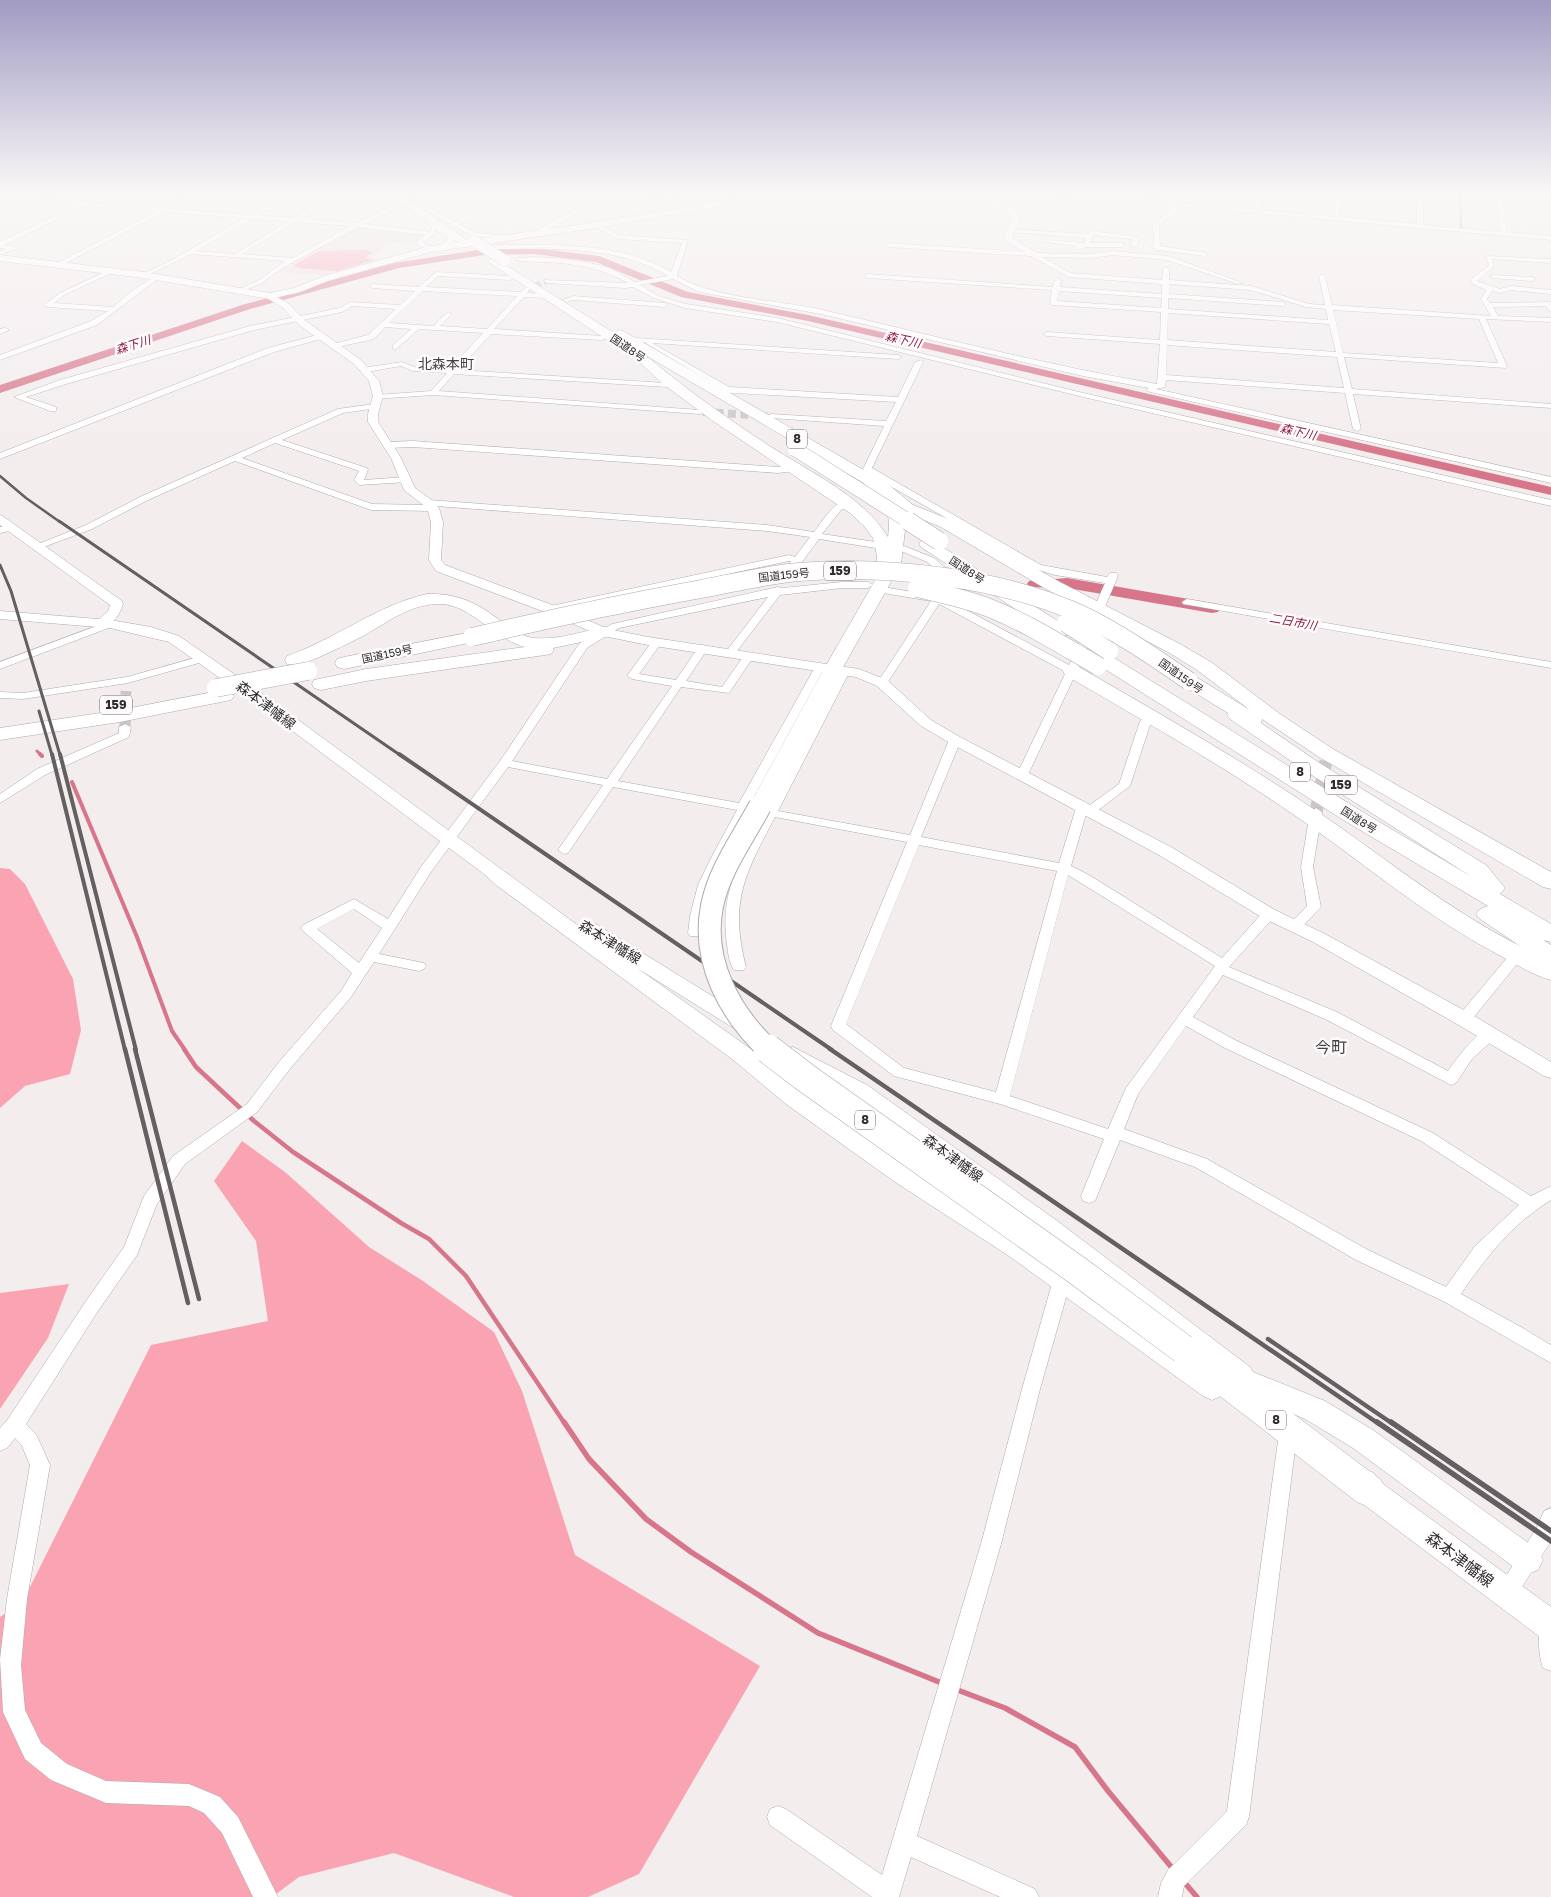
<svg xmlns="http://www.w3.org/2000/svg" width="1551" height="1897" font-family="'Golos Text','Noto Sans JP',sans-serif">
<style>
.built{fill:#eddee0}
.green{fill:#faa3b3}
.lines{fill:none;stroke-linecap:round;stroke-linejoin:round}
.stream-far4{stroke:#d7768a;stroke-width:2}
.stream-far3{stroke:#d7768a;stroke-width:3}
.stream-far2{stroke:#d7768a;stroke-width:4}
.stream-far1{stroke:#d7768a;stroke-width:4.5}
.stream{stroke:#d7768a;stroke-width:5.5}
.river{fill:#d7768a;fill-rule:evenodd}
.minor-tunnel-far3{stroke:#ccc6c7;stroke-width:6;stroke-dasharray:6 3;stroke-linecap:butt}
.minor-tunnel-far2{stroke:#ccc6c7;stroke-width:8;stroke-dasharray:8 4.5;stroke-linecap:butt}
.minor-tunnel-far1{stroke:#ccc6c7;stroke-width:11;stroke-dasharray:11 5;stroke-linecap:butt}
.minor-tunnel{stroke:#ccc6c7;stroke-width:13;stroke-dasharray:13 7;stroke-linecap:butt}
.minor-casing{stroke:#afaaab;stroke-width:1}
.tertiary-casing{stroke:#afaaab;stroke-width:1}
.secondary-casing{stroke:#afaaab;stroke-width:1}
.trunk-casing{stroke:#afaaab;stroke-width:1}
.minor{fill:#fff;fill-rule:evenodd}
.tertiary{fill:#fff;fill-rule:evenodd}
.secondary{fill:#fff;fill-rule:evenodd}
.trunk{fill:#fff;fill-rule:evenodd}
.rail-far4{stroke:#646061;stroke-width:2.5}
.rail-far3{stroke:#646061;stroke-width:3}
.rail-far2{stroke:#646061;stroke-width:4}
.rail-far1{stroke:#646061;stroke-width:4.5}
.rail{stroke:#646061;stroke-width:5.5}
.trunk-bridge-far4-casing{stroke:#afaaab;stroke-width:12;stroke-linecap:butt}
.trunk-bridge-far3-casing{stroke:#afaaab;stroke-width:15;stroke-linecap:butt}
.trunk-bridge-far2-casing{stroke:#afaaab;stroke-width:19;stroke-linecap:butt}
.trunk-bridge-far1-casing{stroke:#afaaab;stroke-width:24;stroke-linecap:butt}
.trunk-bridge-casing{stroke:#afaaab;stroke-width:30;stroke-linecap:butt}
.trunk-bridge-far4{stroke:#fff;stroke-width:11}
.trunk-bridge-far3{stroke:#fff;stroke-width:14}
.trunk-bridge-far2{stroke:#fff;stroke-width:18}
.trunk-bridge-far1{stroke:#fff;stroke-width:22}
.trunk-bridge{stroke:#fff;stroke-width:29}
.labels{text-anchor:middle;stroke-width:5;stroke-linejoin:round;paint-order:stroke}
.far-street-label{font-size:11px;fill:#2e2c2d;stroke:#fefbfc}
.far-water-label{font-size:12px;font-style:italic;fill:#8f1a41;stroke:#fefbfc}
.shield{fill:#fefbfc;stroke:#6c6a6b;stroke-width:1}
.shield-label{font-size:12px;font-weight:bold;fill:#2e2c2d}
.far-quarter-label{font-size:14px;fill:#464242;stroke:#fefbfc}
.street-label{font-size:14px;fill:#2e2c2d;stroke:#fefbfc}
.quarter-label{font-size:16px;fill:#464242;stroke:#fefbfc}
.near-street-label{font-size:16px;fill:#2e2c2d;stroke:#fefbfc}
</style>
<rect width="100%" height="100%" fill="#f3edee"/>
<path class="built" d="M357 227 427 235 413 243 388 242 371 257 378 260 328 275 277 272Z"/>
<path class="green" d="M367 250 372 253 365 258 373 260 338 271 298 268 294 265 319 251Z
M0 868 10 869 25 884 73 979 81 1030 70 1074 25 1086 0 1108Z
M242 1141 285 1172 369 1247 423 1281 494 1332 522 1391 575 1555 760 1666 639 1874 588 1897H514L394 1853 299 1877 272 1897H0V1617L23 1601 151 1345 268 1321 256 1241 214 1181Z
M69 1284 48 1338 0 1409V1293Z"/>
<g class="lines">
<path class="stream-far4" d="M1460 193 1461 229"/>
<path class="stream-far3" d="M37 751 41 755"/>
<path class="stream-far2" d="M40 754 42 756
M72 782 137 937 172 1031 185 1050"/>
<path class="stream-far1" d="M184 1049 196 1067 254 1121 293 1152 401 1223 429 1239 466 1276 565 1424"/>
<path class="stream" d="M564 1422 589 1459 646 1519 691 1552 818 1633 944 1684
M955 1689 1005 1708 1075 1747 1108 1791 1173 1869
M1184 1882 1197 1897"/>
<path class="river" d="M534 248 599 256 688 292 808 315 1551 487V495L808 321 681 297 596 262 534 254 485 255 399 268 250 309 0 393V385L242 305 394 263 485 249Z
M1067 578 1212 603 1218 604 1220 608 1218 612 1212 613 1067 588 1029 587 1027 584 1029 581Z"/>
<path class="minor-tunnel-far3" d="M400 205 416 198
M527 289 547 281"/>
<path class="minor-tunnel-far2" d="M703 412 767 416"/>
<path class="minor-tunnel-far1" d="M125 727 126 691"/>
<path class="minor-tunnel" d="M1316 812 1326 761"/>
<g class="minor-casing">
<path id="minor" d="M102 193H111L92 203 164 208 193 193H201L171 209 249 215 286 193H294L257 215 293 218 334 193H342L301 219 356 223 400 203 402 206 365 224 430 232 432 227 429 224 433 219 436 221 435 223 455 238C452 244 447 249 440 248V246L449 238 436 230 434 235 423 242 432 248V250L430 251 417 244 418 240 426 235 358 227 282 268 262 283 241 292 239 291V289L258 281 285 261 191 254 146 276 141 275 172 260 244 218 165 212 58 267H54V265L157 211 85 206 4 245 18 248 0 255V251L6 249 0 248V242L77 205 4 200 2 197 84 202ZM251 219 288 221 235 254 196 251ZM295 222 350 226 292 258 242 254Z
M420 193H428L418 199H414V197Z
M507 193H515L459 224 475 233 512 236 510 239 472 236 420 207 425 206 455 222Z
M591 193H609L670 202 697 193H707L670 206 606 197 544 231V234H540L539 229 600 196Z
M715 193H726L746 200 743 202Z
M1049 193H1077L1174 202 1178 193H1184L1180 203 1253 209 1258 193H1264L1259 210 1333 217 1338 193H1344L1339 217 1417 224V193H1423V225L1501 232 1496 193H1502L1507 232 1551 236V240L1179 206 1176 211 1159 226 1160 246 1207 253V255L1205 256 1157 250 1151 247 1154 245 1153 226 1173 206Z
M597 223 618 235 688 240 677 276C715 299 779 300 823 310 935 336 1045 365 1157 384L1160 344 1047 336 1043 334 1047 332 1160 340 1161 312 1053 305 1050 303 1052 290 867 278 864 276 867 274 1053 287 1055 280 1058 278 1061 280 1060 287 1162 294V284L1069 277 1031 256 888 247 885 245 888 243 1059 254H1091L1113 251 1168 256 1243 283 1238 284 1167 260 1113 255 1091 258 1042 257 1070 273 1162 280 1163 269 1166 267 1169 269V280L1252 286 1309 304 1325 305 1319 276 1322 274 1325 276 1332 305 1491 316 1481 299 1486 290 1471 283 1472 279 1489 265 1486 256 1551 259V263L1492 259 1494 266 1477 281 1500 289 1511 286 1551 290V294L1511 290 1500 293 1492 291 1487 299 1490 303 1551 302V312L1549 311 1546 306 1493 307 1498 316 1551 318V322L1486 319 1507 366 1506 368 1344 357 1352 389 1551 404V408L1353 394 1361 429 1357 431 1353 429 1345 393 1166 380 1165 387 1156 389 1551 477V483L1150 392 1146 390 1149 388 1083 376 821 314 699 292 673 279 640 285 658 296 686 304 777 318 1079 392 1551 500V506L1079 396 777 322 685 308 654 298 633 287 625 288 547 283 544 281 545 280 628 283C590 262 561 263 519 261L517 260V258C541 255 588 260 611 269 619 272 627 278 635 282L668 276C617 245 552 249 494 249L491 247 494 245C552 245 619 241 671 272L682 243 617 239 595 226ZM1169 284 1251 290 1306 307 1326 309 1328 320 1168 309V298L1283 306 1286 304 1283 302 1169 294ZM1059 291 1162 298 1161 308 1057 301ZM1333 310 1479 319 1498 363 1343 353ZM1168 313 1329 324 1336 352 1167 340ZM1167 345 1337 357 1344 388 1166 375Z
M1010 229 1088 234 1091 231 1139 237 1137 246 1134 248 1131 246 1133 239 1093 235 1090 243H1122L1125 245 1122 247H1086L1078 250 1075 248 1076 246 1044 242 1047 240 1084 243 1086 238 1008 232Z
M109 270 112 272 111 273 64 295 54 303 113 307 137 287 156 276 159 278 97 325 0 360V355L91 321 108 311 47 307 44 305 60 293Z
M436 272 510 276 513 278 510 280 438 276 426 287 520 292 527 287 530 289 527 293 548 294 551 296 548 298 524 297 494 329 602 336 606 338 602 340 491 334 458 370 666 383 671 381 675 383 668 387 454 374 439 391 700 410 704 412 700 414 433 395 374 399V395H377L431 391 447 373 413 371 401 366 366 372 362 370 363 368 402 362 414 367 450 369 483 333 419 329 396 349H393V345L411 329 385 327 374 339 333 348V344L368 335 396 309 352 306 342 312 254 330 66 384 26 397 56 407V411H50L14 397 60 380 250 326 340 308 350 302 400 305 415 291 372 288 369 286 372 284 419 287ZM422 291 517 296 487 329 440 326 452 314 448 312 433 326 389 323Z
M1493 275 1532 277 1535 279 1532 281 1491 278 1490 277Z
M573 296 665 303 668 305 665 307 573 300 566 302 563 300Z
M5 328 9 330 0 334V329Z
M321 334H324V338L274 352 0 459V453L268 348Z
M636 338 898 355 902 357 898 359 652 343 729 387 898 397 915 362 922 360 923 362 872 468 1041 565 1107 577 1110 573H1116L1118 575 1116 581 1077 671 1026 779 1022 780 1016 776 1066 672 939 604 886 685H878L877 683 931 601 877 592 872 589 877 586 936 596 947 595 948 597 946 599 1069 665 1105 583 1055 575 1035 569 864 471 863 469 884 426 771 418 767 416 771 414 886 421 896 402 717 392 713 390 719 387 644 342H636Z
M374 404H377V408L343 413 282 440 367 468 368 470 364 480 405 477 409 480 408 482 359 485 354 480 359 471 275 443 242 458 372 504 427 505 424 503 429 500 767 525 814 532C823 521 834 499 851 501V505L841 510 822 534 876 542 881 545 876 548 819 539 796 570H790L788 568 791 561H789L550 612 545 609 546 607 789 555 795 557 810 537 767 531 436 506V510L433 511 371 510 235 461 148 500 92 529 41 548 38 549 33 546 86 525 142 496 338 409Z
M413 441 778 467 794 465 798 468 794 471 778 473 413 447 388 448 384 445 388 442Z
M11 525 14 526V530L0 533V527Z
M904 546 934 558 958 579 956 581H950L927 562 901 551 899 549Z
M842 582H868L873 585 868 588H842L780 595 734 655 730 656 725 653 768 597 619 628 587 648 512 761 607 779 672 686 632 679 627 676 653 640 657 639 662 642 639 674 676 680 699 646 703 645 708 648 686 681 722 687 745 654 749 653 754 656 729 693 681 687 618 781 739 803 815 667 816 665H824L825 667 751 802 750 805 767 808 840 671 845 668 850 671 778 811 910 835 949 740 955 737 961 740 921 837 1059 863 1076 808 1082 804 1087 807 1119 784 1140 721 1147 715H1155L1157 717 1151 722 1130 786 1093 814H1086L1071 866 1089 875 1222 958 1264 911H1274L1276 914 1274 917 1229 967 1337 1012 1448 1071C1457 1059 1479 1025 1495 1030L1497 1034 1495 1038 1472 1059 1456 1083 1451 1085 1327 1020 1223 975 1193 1017 1235 1040 1433 1133 1531 1196 1551 1186V1200C1512 1224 1486 1257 1461 1294L1521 1327 1551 1345V1363L1443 1301 1356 1260 1195 1167 1120 1140 1095 1201 1089 1203 1083 1201 1081 1196 1104 1139 1000 1104 894 1076 833 1030 831 1026 907 842 775 817C745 874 729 901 746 967L744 970H734C729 963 728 953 727 944 719 893 741 858 763 815L748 812 724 856 711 885 700 936H690L688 933 690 916 698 885 712 856 737 810 613 787 568 853 564 854 558 850 603 785 508 767 431 872 379 954 424 963 426 966 424 969 419 971 374 962 351 997 289 1070 257 1112 185 1164 157 1204 137 1255 98 1311 26 1424 36 1434 50 1465 27 1599 21 1665 25 1710 41 1743 67 1764 106 1781 189 1784 220 1797 238 1817 278 1897H253L222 1833 204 1813 189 1806 106 1803 51 1780 25 1759 3 1712 0 1659 7 1599 30 1465 22 1446 15 1438 7 1448 0 1451V1428L8 1419 86 1301 124 1247 144 1196 173 1156 247 1104 279 1062 341 991 352 973 303 931 301 928 303 925 354 899 388 919 421 867 500 761 579 644 612 624 778 587 782 588ZM919 845 1057 871 996 1092 904 1068 846 1024ZM1068 875 1215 966 1126 1088 1108 1129 1010 1096ZM354 909 382 928 359 963 317 929ZM1186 1026 1225 1048 1421 1141 1519 1205 1475 1246 1446 1287 1368 1250 1207 1159 1124 1129 1138 1094Z
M1187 599 1551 662V668L1183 604 1182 602Z
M110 621 114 622 115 624 114 626 0 669V662Z
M202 656 207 659 206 661 128 683 23 699 0 698V692L23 693 127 677Z
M125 724 131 727 129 737 45 775 0 803V794L37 769 119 733V727Z
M1316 808 1322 812 1313 867 1321 907 1300 929H1290L1288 926 1307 906 1301 867 1310 812Z
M1517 950 1522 952 1524 955 1522 958 1469 1023H1459L1457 1019 1459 1015 1512 952Z
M1062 1273 1068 1275 1071 1280 1040 1389 1001 1544 917 1836 1035 1889 1039 1897H1000L911 1857 899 1897H872L770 1825 767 1817 770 1809 778 1806 786 1809 882 1875 981 1544 1022 1389 1053 1280 1056 1275Z
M1287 1432 1294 1435 1296 1441 1249 1817 1246 1825 1184 1886 1182 1897H1158L1161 1883 1168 1870 1227 1811 1278 1441 1280 1435Z
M1551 1508V1541L1513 1601 1506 1604 1499 1601 1496 1594 1499 1587 1536 1529 1544 1511Z
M1550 1616H1551V1671L1543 1668C1538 1654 1537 1632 1543 1619Z"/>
</g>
<g class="tertiary-casing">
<path id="tertiary" d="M7 193H17L0 202V197Z
M970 193H980L1014 210 1020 221 1013 233V238L1035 252V256H1029L1005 239V233L1012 221 1008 213Z
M270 293 289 304 303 319 361 360 379 381 383 396 378 414V422L401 458 415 488 433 501 439 508 443 522 441 560 445 565 555 606 608 629 648 637 859 669 887 680 931 720 960 737 1171 847 1275 910 1325 934 1471 1014 1551 1062V1078L1544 1076 1457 1024 1313 942 1263 918 1159 855 950 743 921 726 877 686 856 677 648 645 599 635 545 612 436 571 429 560 431 522 427 508 404 490 391 458 368 422V414L373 396 369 381 354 364 299 325 283 308 267 298V294Z
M0 515 4 517 122 601 123 604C120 615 111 629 97 626L95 623 108 611 110 605 0 525Z"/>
</g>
<g class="secondary-casing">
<path id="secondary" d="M771 193H796L597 228 431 252 330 280 300 292 270 299 144 278 0 261V255L144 272 270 293 294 288 324 276 430 246 597 222Z
M0 611 110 620 151 627 179 636 263 694 580 927 582 924 589 923 596 924 754 1022 758 1027 754 1032 747 1035 740 1032 637 968 748 1047 802 1092 911 1168 1027 1242 1221 1380 1225 1388 1221 1396 1212 1400 1203 1396 1009 1256 895 1182 786 1104 732 1059 496 885 484 874 251 700 169 642 110 628 0 619Z
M793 1047 867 1085 1056 1220 1250 1367 1253 1372 1325 1401 1373 1430 1538 1550 1543 1560 1538 1570 1528 1574 1518 1570 1353 1448 1305 1419 1242 1391 1239 1386 1232 1383 1038 1234 913 1141 851 1097 785 1061 782 1055 785 1049Z
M1364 1469 1374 1473 1379 1481 1551 1607V1641L1540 1637 1359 1501 1350 1482 1354 1473Z"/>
</g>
<g class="trunk-casing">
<path id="trunk" d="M386 193H398L470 242 469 244H461Z
M494 258 614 333 619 330 623 331 888 484 913 505 951 520 1058 581 1180 644 1211 662 1280 714 1333 749 1551 872V889L1543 887 1319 757 1262 719 1261 723 1318 762 1486 865 1505 888 1500 894 1551 924V942L1543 940 1551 945V980C1532 975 1514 963 1497 954 1429 918 1372 870 1310 826 1232 771 1148 723 1065 675L1063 671 1065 667 1072 665 1079 667C1162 715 1245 762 1324 816 1389 861 1449 910 1520 946L1480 919 1476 914 1480 909 1488 906 1345 821 1097 664 1095 660 1097 656 1104 654 1111 656 1361 811 1472 877 1304 770 1230 719 1227 715 1228 713 1182 685 1180 681 1182 677 1189 675 1196 677 1250 710 1197 670 1168 652 1046 589 939 526 903 512 906 522 901 564 842 669 771 806 767 810 760 812 753 810 749 806 824 669 881 570 876 566 877 556 873 538 864 526 850 513 713 421 663 384 638 361 644 357 649 358C687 390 727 418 768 445 808 471 863 496 888 537 892 507 882 500 862 482L635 349 629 352 624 351 490 263 488 261 490 259Z
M927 539 933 541 1067 627 1070 631 1067 635 1061 636 1055 635 921 547 919 544 921 541Z
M427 594C456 593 476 602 498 619 507 626 517 634 528 637 552 642 581 632 604 627L610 628 613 632 610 636 553 648 554 650 551 654 545 655 366 681 321 690 314 688 312 684 314 680 366 669 525 647C494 639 472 606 442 604 412 603 389 621 365 635 349 643 333 651 317 658 307 662 298 666 287 664L285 660 287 656C336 639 377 605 427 594Z
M472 632 478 633 481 637 478 641 344 669 337 667 335 663 337 659 344 657Z
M224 690 231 692 234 696 231 700 120 722 0 740V728L120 710Z
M1183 1335 1194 1339 1381 1480 1386 1491 1381 1502 1369 1507 1357 1502 1172 1359 1167 1349 1172 1339Z"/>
</g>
<use href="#minor" class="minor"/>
<use href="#tertiary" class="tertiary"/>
<use href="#secondary" class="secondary"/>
<use href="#trunk" class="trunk"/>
<path class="rail-far4" d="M0 476 26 498 60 522"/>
<path class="rail-far3" d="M59 521 400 755
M0 565 11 591 60 755
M39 711 52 755"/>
<path class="rail-far2" d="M52 754 125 1050
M60 754 136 1050
M399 754 832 1050"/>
<path class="rail-far1" d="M125 1049 188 1303
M135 1049 199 1299
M830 1049 1379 1424
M1268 1339 1393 1424"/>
<path class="rail" d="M1377 1422 1551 1541
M1391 1422 1551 1531"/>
<g class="trunk-bridge-far4-casing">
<path id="trunk-bridge-far4" d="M474 241 504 260"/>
</g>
<g class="trunk-bridge-far3-casing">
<path id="trunk-bridge-far3" d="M795 449 910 522"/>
</g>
<g class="trunk-bridge-far2-casing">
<path id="trunk-bridge-far2" d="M908 521 939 541
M917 588C942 594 968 599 992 609 1029 624 1063 646 1098 666
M1066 623 1109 651
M472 637C548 619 624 603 701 589 733 583 765 575 798 572 886 565 999 577 1080 614 1118 632 1154 657 1189 681
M216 688 308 671"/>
</g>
<g class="trunk-bridge-far1-casing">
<path id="trunk-bridge-far1" d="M760 806C743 838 719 870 712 906 701 961 730 1014 769 1050"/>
</g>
<g class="trunk-bridge-casing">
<path id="trunk-bridge" d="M768 1049 806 1078 1078 1271 1183 1349"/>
</g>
<use href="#trunk-bridge-far4" class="trunk-bridge-far4"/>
<use href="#trunk-bridge-far3" class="trunk-bridge-far3"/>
<use href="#trunk-bridge-far2" class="trunk-bridge-far2"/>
<use href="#trunk-bridge-far1" class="trunk-bridge-far1"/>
<use href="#trunk-bridge" class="trunk-bridge"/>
</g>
<linearGradient id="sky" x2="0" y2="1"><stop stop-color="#a19bc2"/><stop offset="0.42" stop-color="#faf7f7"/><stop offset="1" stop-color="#faf7f7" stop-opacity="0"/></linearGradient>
<rect width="1551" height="459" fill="url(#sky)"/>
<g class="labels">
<g class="far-street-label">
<text transform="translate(628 348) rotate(34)" y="4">国道8号</text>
<text transform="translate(967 570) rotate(33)" y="4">国道8号</text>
<text transform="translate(784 575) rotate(-6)" y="4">国道159号</text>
<text transform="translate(387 654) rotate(-12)" y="4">国道159号</text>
<text transform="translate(1181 676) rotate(35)" y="4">国道159号</text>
<text transform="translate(1359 820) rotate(32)" y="4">国道8号</text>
</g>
<g class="far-water-label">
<text transform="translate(903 340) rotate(13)" y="4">森下川</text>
<text transform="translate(133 345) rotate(-18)" y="4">森下川</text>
<text transform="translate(1298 432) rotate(13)" y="4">森下川</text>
<text transform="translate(1293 622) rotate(10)" y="4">二日市川</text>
</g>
<g class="shield">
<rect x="787" y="429.5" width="20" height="19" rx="4"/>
<rect x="824" y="561.5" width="32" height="19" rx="4"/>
<rect x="100" y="695.5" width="32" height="19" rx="4"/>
<rect x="1290" y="762.5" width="20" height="19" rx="4"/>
<rect x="1325" y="775.5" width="32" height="19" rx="4"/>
<rect x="855" y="1110.5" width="20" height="19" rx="4"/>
<rect x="1266" y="1410.5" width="20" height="19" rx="4"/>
</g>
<g class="shield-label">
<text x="797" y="443">8</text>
<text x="840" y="575">159</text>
<text x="116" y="709">159</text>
<text x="1300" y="776">8</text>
<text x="1341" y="789">159</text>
<text x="865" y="1124">8</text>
<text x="1276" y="1424">8</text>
</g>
<g class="far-quarter-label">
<text x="446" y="369">北森本町</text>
</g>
<g class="street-label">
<text transform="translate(266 705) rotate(37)" y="5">森本津幡線</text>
<text transform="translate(610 942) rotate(32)" y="5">森本津幡線</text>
<text transform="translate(953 1158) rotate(36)" y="5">森本津幡線</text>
</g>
<g class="quarter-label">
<text x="1331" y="1053">今町</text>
</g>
<g class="near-street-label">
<text transform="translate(1460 1559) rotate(37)" y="6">森本津幡線</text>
</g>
</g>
</svg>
